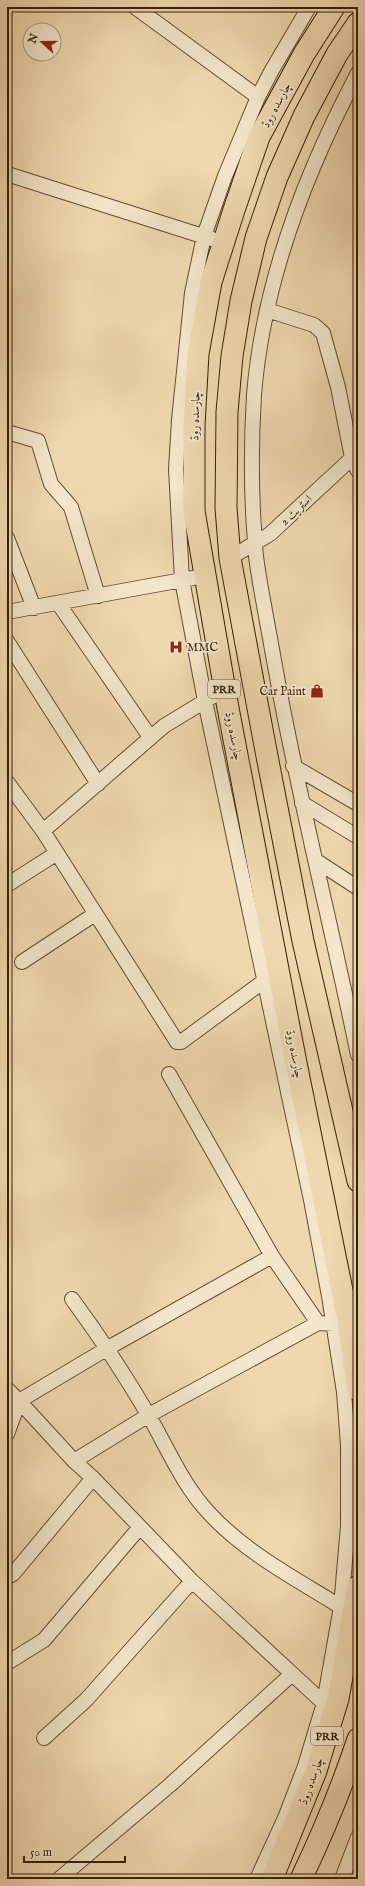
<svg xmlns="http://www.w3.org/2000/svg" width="365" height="1886" font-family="'IM FELL English',Amiri,serif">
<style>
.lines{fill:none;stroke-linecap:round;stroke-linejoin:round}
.minor-casing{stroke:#644c31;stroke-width:16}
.highway-casing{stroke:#351e07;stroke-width:23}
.minor{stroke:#f5e6cb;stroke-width:14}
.highway{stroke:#efd8af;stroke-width:21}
.labels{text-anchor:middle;stroke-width:3.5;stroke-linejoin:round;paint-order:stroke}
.shield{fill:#f5e6cb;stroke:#6f5a42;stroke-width:1}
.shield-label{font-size:11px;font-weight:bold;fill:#351e07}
.street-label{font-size:12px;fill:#351e07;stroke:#f5e6cb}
.poi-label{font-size:12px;fill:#351e07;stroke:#f5e6cb;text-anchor:start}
</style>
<rect width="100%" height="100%" fill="#efd8af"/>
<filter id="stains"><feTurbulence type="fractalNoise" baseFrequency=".005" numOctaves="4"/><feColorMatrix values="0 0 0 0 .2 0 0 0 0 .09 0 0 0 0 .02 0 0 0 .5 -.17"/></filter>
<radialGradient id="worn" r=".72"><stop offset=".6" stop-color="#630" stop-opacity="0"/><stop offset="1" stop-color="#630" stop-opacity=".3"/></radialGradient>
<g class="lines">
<g class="minor-casing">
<path id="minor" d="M135 7 258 97
M358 73C305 173 263 282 254 395 251 444 251 494 255 542 255 556 258 569 260 583 266 618 273 653 279 688 302 811 333 933 358 1055
M7 174 212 239
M267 310 314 325 323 333 338 387 352 458 358 471
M7 432 38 441 51 484 71 507 98 596
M7 538 34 608
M230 558 270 534 352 458 358 459
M58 603 150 737
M7 612 204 576
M7 641 98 784
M293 766 358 804
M7 782 43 831 177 1042H181L264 981
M302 803 358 837
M43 831 164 726 225 689
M315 860 358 888
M7 885 57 853
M22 962 95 914
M169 1074 272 1256 318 1323
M72 1299C100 1337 125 1375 149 1416 168 1449 183 1486 210 1514 246 1553 296 1579 341 1607
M7 1389 19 1401 74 1461 93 1478 192 1581 329 1708
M7 1434 19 1401 108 1348 272 1256
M74 1461 149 1415 318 1323 334 1324
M7 1577 13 1574 93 1478
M7 1663 44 1640 140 1527
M44 1738 86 1700 192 1581
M59 1879 170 1785 292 1674
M257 1879 285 1818 305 1766 324 1703 341 1607 348 1526V1445L344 1392 329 1296 311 1200 205 701 182 580 176 469 179 420 192 293 204 236 225 176 258 97 272 70 309 7
M342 1879 358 1837"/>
</g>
<g class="highway-casing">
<path id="highway" d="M334 7 304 54 259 137 234 210 211 282 198 354 194 425V511L228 708 296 1063 347 1315 358 1390
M358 23 337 54 304 116 277 177 256 238 241 301 232 356 227 412 226 508 230 558 266 751 303 941 358 1181
M272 1879 316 1771 338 1699 358 1586
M301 1879C323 1833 342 1787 358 1739"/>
</g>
<use href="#minor" class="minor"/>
<use href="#highway" class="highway"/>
</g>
<defs>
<g id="hospital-bare" transform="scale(1.08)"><path d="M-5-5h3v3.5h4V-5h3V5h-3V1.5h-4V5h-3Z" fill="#8f2418" stroke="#f5e6cb" stroke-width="2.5" paint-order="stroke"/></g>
<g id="shop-bare" transform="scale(1.08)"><path d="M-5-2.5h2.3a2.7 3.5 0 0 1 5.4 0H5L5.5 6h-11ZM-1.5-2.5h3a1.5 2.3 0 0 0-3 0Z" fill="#8f2418" stroke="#f5e6cb" stroke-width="2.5" paint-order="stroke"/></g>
</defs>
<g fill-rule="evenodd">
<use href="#hospital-bare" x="176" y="647"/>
<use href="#shop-bare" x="317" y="691"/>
</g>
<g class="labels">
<g class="shield">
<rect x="208" y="680" width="32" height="18" rx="3"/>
<rect x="311" y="1727" width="32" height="18" rx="3"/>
</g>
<g class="shield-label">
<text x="224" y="693">PRR</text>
<text x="327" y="1740">PRR</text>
</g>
<g class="street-label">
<text transform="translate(276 105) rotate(-62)" y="4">چارسدہ روڈ</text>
<text transform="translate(195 416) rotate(-88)" y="4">چارسدہ روڈ</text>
<text transform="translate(296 510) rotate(-43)" y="4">اسٹریٹ 2</text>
<text transform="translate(234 736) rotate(79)" y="4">چارسدہ روڈ</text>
<text transform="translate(295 1054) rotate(79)" y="4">چارسدہ روڈ</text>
<text transform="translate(311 1781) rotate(-70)" y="4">چارسدہ روڈ</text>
</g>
<g class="poi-label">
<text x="187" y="651">MMC</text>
<text x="306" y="695" text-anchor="end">Car Paint</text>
</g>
</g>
<rect width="365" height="1886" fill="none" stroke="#efd8af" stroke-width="24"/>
<rect x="8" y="8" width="349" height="1870" fill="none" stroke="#351e07" stroke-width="2"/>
<rect x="12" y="12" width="341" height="1862" fill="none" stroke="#351e07"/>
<g transform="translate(42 42) rotate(291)"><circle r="19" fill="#f5e6cb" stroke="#a8967d"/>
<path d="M0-3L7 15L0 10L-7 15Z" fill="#8f2418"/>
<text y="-6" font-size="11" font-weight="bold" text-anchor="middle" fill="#351e07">N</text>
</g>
<path d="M24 1856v6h101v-6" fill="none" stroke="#351e07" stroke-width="2"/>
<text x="30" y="1856" font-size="12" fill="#351e07" stroke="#f5e6cb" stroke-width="3" paint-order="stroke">50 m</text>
<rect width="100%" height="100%" filter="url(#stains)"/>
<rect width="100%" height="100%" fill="url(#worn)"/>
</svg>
